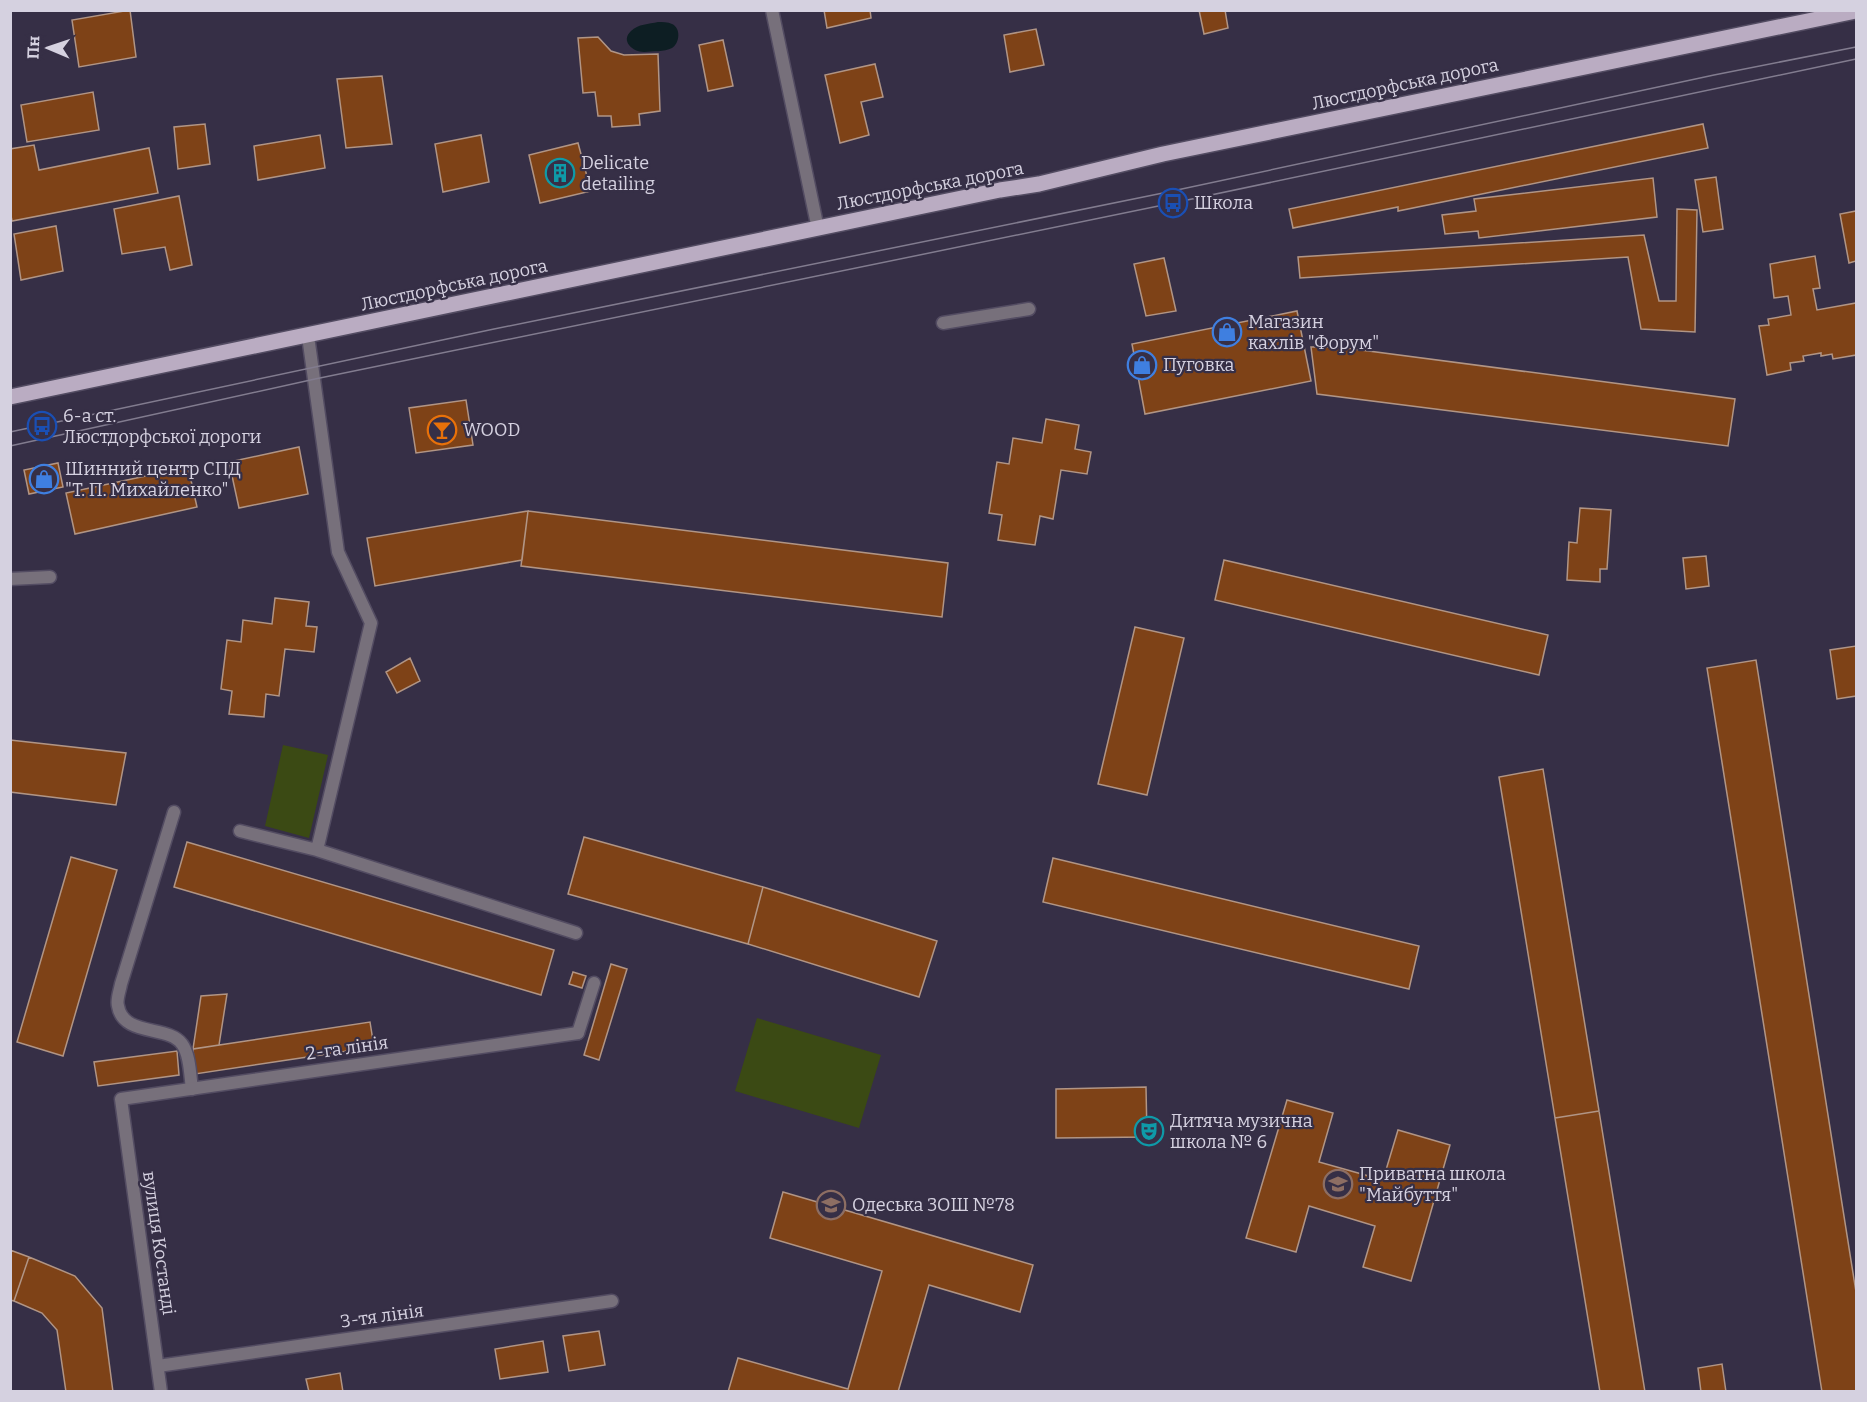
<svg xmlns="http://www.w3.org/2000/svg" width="1867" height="1402" font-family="Bitter,serif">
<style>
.green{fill:#3b4a14}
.water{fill:#0d1e23}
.building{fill:#7e4217;stroke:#b19585;stroke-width:1.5}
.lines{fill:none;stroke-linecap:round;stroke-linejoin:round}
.service-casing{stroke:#534c62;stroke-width:15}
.minor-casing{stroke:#534c62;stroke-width:15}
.primary-casing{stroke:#534c62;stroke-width:18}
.service{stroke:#77707b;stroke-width:12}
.minor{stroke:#77707b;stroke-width:12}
.primary{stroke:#baacc2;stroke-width:15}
.tram{stroke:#827c8f;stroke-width:1.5}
.labels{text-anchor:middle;stroke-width:4.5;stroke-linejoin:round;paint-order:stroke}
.street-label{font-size:18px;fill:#d5d1e0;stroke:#362f46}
.poi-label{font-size:18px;fill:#d5d1e0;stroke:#362f46;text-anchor:start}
</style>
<rect width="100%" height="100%" fill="#362f46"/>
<path class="green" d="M283 745 328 755 309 838 265 826Z
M757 1018 881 1055 859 1128 735 1091Z"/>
<path class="water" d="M658 22C662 22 668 22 672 24 681 28 680 43 672 48 664 52 653 51 644 52 633 52 620 41 631 31 638 24 649 24 658 22Z"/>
<path class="building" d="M130 10 136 57 79 67 72 20Z
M824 10H870L871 18 827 28Z
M1199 10H1225L1228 28 1204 34Z
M1036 29 1044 65 1010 72 1004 35Z
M598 37 611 51 624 55 658 54 660 111 639 114 640 125 612 127 611 116H598L595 92 583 93 578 38Z
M723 40 733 86 708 91 699 45Z
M875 64 883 97 861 102 869 135 840 143 825 75Z
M382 76 392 144 346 148 337 79Z
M93 92 99 130 27 142 21 105Z
M205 124 210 164 178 169 174 127Z
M1703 124 1708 148 1398 211V207L1293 228 1289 209Z
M320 135 325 168 258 180 254 146Z
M481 135 489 182 443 192 435 144Z
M578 143 591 191 540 203 529 155Z
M34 145 39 170 149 148 158 193 12 221 10 211V149Z
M1716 177 1723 229 1703 232 1695 180Z
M1653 178 1657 217 1479 238 1478 231 1445 234 1442 215 1476 211 1474 199Z
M179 196 192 265 170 270 165 247 122 254 114 209Z
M1677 209 1697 210 1695 332 1641 329 1628 257 1300 278 1298 257 1644 235 1659 301H1676Z
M1856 211V261L1849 263 1840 214Z
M56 226 63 271 21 280 14 234Z
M1815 256 1820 288 1813 289 1817 310 1856 303V355L1833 359 1832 354 1821 356V353L1803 356 1804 361 1790 363 1791 370 1767 375 1759 326 1769 325 1768 319 1791 315 1788 296 1774 298 1770 264Z
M1164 258 1176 311 1146 316 1134 264Z
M1297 311 1311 381 1145 414 1132 344Z
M1311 347H1338L1735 399 1728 446 1317 394Z
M466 400 473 445 416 453 409 408Z
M1046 419 1079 425 1075 449 1091 452 1087 474 1061 470 1053 519 1040 516 1035 545 998 540 1002 515 989 513 997 462 1009 464 1013 438 1042 443Z
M299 447 308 494 239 508 229 462Z
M58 463 63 487 29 494 24 470Z
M188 467 197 507 75 534 66 493Z
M1580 508 1611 510 1607 569H1600V582L1567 580 1569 542 1577 543Z
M528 511 948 563 942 617 521 566Z
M528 511 522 560 375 586 367 538Z
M1706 556 1709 586 1686 589 1683 558Z
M1224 560 1548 635 1539 675 1215 600Z
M275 598 309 602 306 626 317 627 314 652 285 649 279 696 266 694 264 717 229 714 232 691 221 689 227 640 241 642 243 620 272 624Z
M1135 627 1184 638 1147 795 1098 784Z
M1856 646V696L1837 699 1830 650Z
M410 658 420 681 397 693 386 672Z
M1756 660 1856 1292V1392H1822L1707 668Z
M10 740 126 753 116 805 10 792Z
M1543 769 1599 1111 1555 1118 1499 777Z
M584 837 763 887 748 944 568 894Z
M187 842 554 950 541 995 174 887Z
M71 857 117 870 63 1056 17 1042Z
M1053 858 1419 946 1409 989 1043 902Z
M763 887 937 941 919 997 748 944Z
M611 964 627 969 599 1060 584 1055Z
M573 972 586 976 582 988 569 984Z
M227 994 219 1045 193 1049 201 996Z
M370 1022 374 1047 195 1074 193 1049Z
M177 1051 179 1075 98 1086 94 1062Z
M1146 1087 1147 1137 1056 1138V1089Z
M1287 1100 1333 1113 1319 1162 1383 1180 1398 1130 1450 1145 1411 1281 1363 1267 1375 1226 1309 1206 1296 1252 1246 1238Z
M1599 1111 1645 1392H1600L1555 1118Z
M783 1192 1033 1265 1020 1312 929 1285 898 1392H728L738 1358 848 1389 882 1271 770 1238Z
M10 1250 29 1257 14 1301 10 1300Z
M29 1257 75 1276 102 1308 113 1392H66L57 1330 42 1313 14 1301Z
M599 1331 605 1365 569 1371 563 1336Z
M543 1341 548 1372 500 1379 495 1349Z
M1722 1364 1726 1392H1701L1698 1368Z
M340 1373 343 1392H309L306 1379Z"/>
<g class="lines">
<g class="service-casing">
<path id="service" d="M943 323 1029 309
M308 336 338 552 371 623 317 850
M10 579 50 577
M174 812 121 984C120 990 116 1000 118 1006 123 1037 169 1025 182 1044 190 1055 190 1075 192 1089
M240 831 317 850 576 933
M578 1033 594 983"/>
</g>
<g class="minor-casing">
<path id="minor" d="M772 10 818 229
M158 1366 612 1301
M161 1392 121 1099 578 1033"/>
</g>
<g class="primary-casing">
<path id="primary" d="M10 397 1000 190 1039 184 1163 154 1856 11"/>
</g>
<use href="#service" class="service"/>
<use href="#minor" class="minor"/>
<use href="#primary" class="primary"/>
<path class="tram" d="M10 432 494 329 1163 193 1714 75 1856 47
M10 446 315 379 1173 203 1856 59"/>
</g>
<defs>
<g id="building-ring" transform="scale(1.5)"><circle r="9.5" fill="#362f46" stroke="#0f9aa8" stroke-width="1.5"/><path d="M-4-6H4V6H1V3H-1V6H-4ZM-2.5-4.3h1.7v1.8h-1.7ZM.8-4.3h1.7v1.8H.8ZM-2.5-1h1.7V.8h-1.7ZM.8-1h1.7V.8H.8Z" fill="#0f9aa8"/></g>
<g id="bus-ring" transform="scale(1.5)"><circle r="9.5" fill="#362f46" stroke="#1a4fb4" stroke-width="1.5"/><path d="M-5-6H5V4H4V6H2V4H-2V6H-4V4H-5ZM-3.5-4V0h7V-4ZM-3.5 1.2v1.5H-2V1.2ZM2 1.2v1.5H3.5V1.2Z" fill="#1a4fb4"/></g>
<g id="shop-ring" transform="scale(1.5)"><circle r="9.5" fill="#362f46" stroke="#3f7fe0" stroke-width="1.5"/><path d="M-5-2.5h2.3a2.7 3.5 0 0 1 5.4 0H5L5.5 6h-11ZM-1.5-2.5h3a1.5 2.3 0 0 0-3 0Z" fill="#3f7fe0"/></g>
<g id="bar-ring" transform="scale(1.5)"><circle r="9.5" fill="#362f46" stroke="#e8710a" stroke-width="1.5"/><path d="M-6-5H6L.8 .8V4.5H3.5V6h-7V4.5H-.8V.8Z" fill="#e8710a"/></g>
<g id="theatre-ring" transform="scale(1.5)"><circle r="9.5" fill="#362f46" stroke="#0f9aa8" stroke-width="1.5"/><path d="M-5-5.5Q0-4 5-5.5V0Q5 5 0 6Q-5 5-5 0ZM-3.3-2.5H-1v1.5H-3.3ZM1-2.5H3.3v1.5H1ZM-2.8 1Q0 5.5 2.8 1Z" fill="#0f9aa8"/></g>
<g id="school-ring" transform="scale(1.5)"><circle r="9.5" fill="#362f46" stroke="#8d6e63" stroke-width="1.5"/><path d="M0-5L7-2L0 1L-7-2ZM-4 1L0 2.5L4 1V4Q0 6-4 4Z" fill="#8d6e63"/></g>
</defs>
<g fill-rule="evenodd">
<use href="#building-ring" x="560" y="173"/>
<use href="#bus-ring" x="1173" y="203"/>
<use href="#shop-ring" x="1227" y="332"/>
<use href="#shop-ring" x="1142" y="365"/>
<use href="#bus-ring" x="42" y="426"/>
<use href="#bar-ring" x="442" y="430"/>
<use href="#shop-ring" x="44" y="479"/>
<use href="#theatre-ring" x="1149" y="1131"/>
<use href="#school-ring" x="1338" y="1184"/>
<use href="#school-ring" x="831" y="1205"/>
</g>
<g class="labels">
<g class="street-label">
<text transform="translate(1405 84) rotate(-12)" y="6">Люстдорфська дорога</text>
<text transform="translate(930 186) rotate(-11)" y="6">Люстдорфська дорога</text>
<text transform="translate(454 285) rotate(-12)" y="6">Люстдорфська дорога</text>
<text transform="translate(347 1048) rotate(-8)" y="6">2-га лінія</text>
<text transform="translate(159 1243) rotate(82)" y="6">вулиця Костанді</text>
<text transform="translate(382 1316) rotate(-8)" y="6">3-тя лінія</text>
</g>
<g class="poi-label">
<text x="581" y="169">Delicate<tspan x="581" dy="21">detailing</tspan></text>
<text x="1194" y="209">Школа</text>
<text x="1248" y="328">Магазин<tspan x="1248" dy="21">кахлів "Форум"</tspan></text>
<text x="1163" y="371">Пуговка</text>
<text x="63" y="422">6-а ст.<tspan x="63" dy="21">Люстдорфської дороги</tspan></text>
<text x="463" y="436">WOOD</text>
<text x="65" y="475">Шинний центр СПД<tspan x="65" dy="21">"Т. П. Михайленко"</tspan></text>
<text x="1170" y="1127">Дитяча музична<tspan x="1170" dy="21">школа № 6</tspan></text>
<text x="1359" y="1180">Приватна школа<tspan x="1359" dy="21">"Майбуття"</tspan></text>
<text x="852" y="1211">Одеська ЗОШ №78</text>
</g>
</g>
<rect width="1867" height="1402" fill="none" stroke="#d5d1e0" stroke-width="24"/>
<g transform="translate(48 48) rotate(272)" stroke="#362f46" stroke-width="4.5" paint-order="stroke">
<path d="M0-4.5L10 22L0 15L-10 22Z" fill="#d5d1e0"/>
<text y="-9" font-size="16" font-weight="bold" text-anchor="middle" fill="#d5d1e0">Пн</text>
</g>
</svg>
